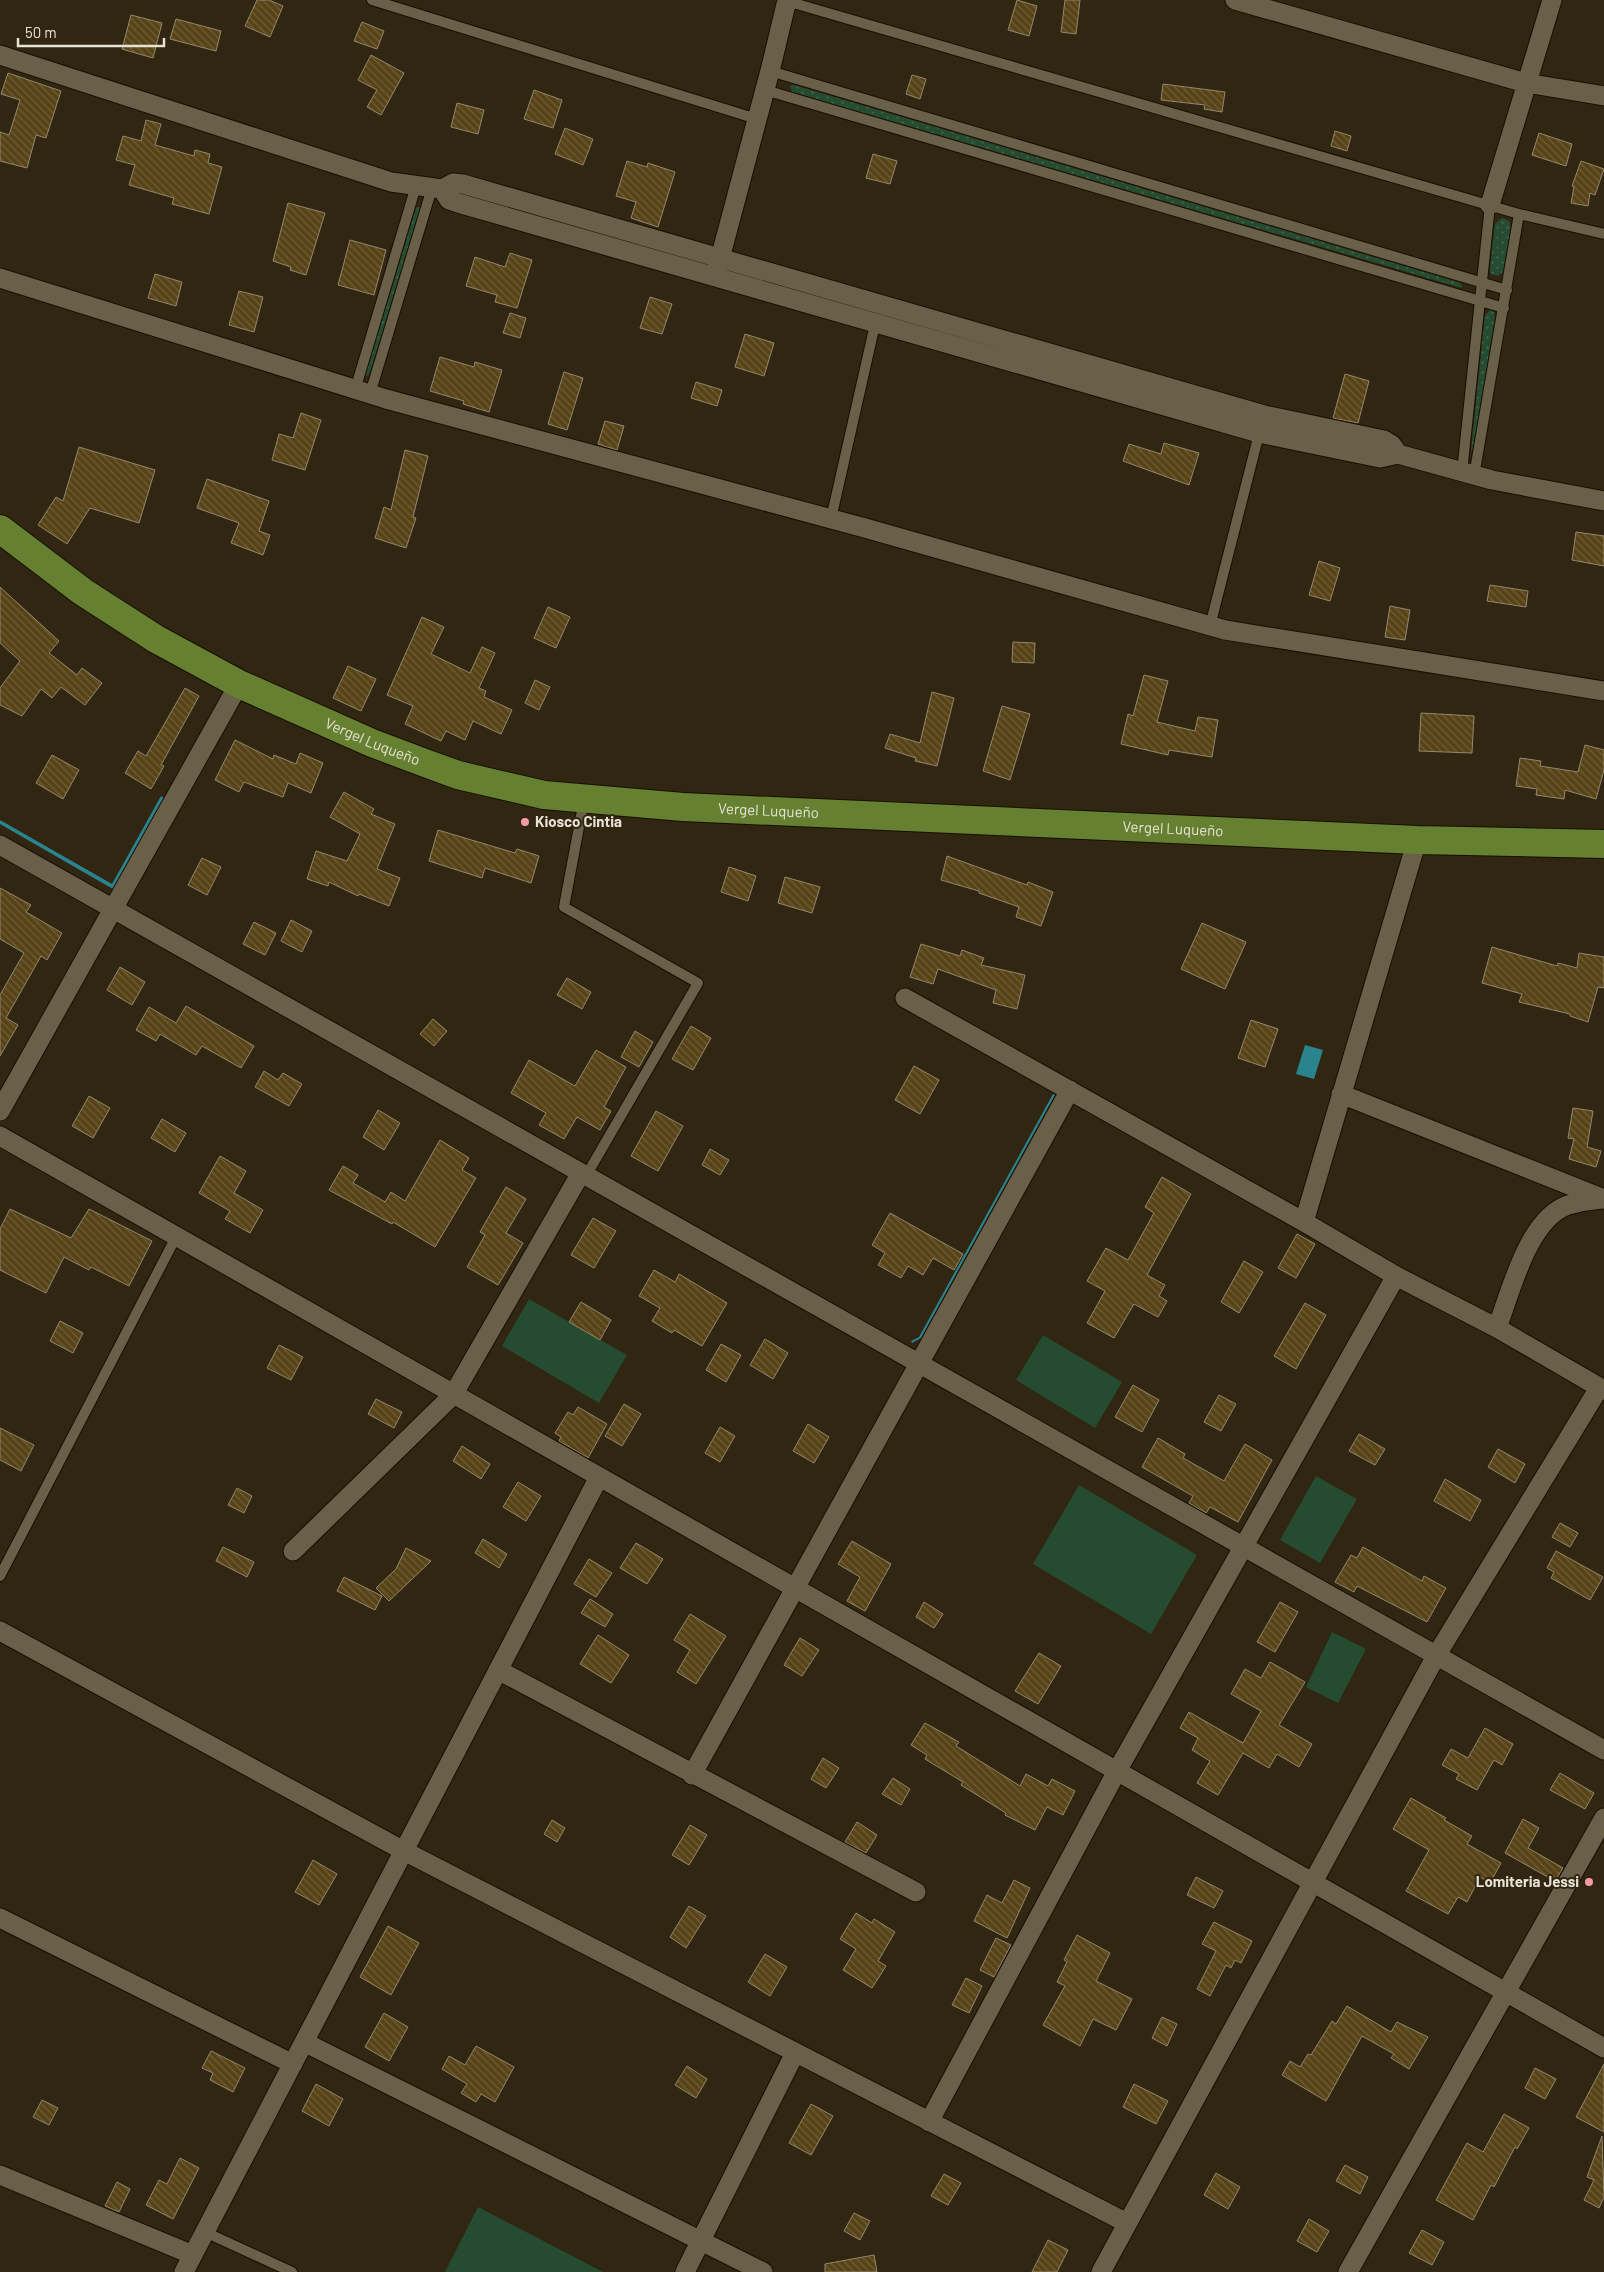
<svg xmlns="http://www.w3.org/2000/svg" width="1604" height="2272" font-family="Barlow,sans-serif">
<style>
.grass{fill:url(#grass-dots)}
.pitch{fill:#254c31}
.water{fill:#2a848e}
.building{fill:url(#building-back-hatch);stroke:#938770}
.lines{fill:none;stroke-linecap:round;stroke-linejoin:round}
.lane-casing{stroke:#180f00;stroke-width:12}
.street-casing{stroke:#180f00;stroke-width:21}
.primary-casing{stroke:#180f00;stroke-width:30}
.lane{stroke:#6a5f49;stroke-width:10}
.street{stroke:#6a5f49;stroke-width:19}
.primary{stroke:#648030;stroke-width:28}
.poi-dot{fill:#f49b9f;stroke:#302612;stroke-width:2}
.labels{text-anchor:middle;stroke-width:4;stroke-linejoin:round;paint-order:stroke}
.street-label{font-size:15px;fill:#e8e2d5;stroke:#302612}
.poi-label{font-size:15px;font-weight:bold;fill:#e8e2d5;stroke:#302612;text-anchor:start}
</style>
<defs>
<pattern id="grass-dots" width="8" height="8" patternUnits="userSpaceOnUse" patternTransform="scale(1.25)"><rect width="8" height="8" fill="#254c31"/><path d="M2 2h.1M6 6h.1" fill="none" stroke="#45664e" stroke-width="1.8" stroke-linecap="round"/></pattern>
<pattern id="building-back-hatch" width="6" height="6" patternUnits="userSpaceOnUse" patternTransform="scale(1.25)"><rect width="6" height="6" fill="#574316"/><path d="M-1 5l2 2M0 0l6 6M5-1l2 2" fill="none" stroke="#6f5e37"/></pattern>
</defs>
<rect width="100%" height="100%" fill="#302612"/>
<path class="grass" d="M794 85 1461 283 1462 288 792 92 790 86Z
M419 207 420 209 369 375 365 376 416 208Z
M1502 218 1509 221 1511 227 1503 272 1498 276 1491 274 1490 269 1495 224Z
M1490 310 1494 312 1495 317 1474 450 1471 451 1485 315Z"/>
<path class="pitch" d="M529 1299 627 1355 599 1403 502 1346Z
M1043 1335 1122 1382 1095 1428 1016 1380Z
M1316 1476 1357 1499 1320 1563 1280 1540Z
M1079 1485 1197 1555 1151 1634 1033 1564Z
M1332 1632 1366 1649 1338 1703 1306 1687Z
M478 2207 603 2272H445Z"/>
<path class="water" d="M161 796 164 798 113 889 0 824V820L112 884Z
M1305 1045 1323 1050 1314 1079 1296 1074Z
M1053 1094 1055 1095 921 1338 912 1343 911 1341 919 1337Z"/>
<path class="building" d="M257 0H269L283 6 270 37 245 26Z
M1017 0 1037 6 1029 36 1008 30Z
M1065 0H1080L1076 34 1061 32Z
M131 15 162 23 153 58 122 49Z
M176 19 221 31 216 51 170 39Z
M362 22 384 31 377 49 354 41Z
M371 55 404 73 381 115 367 107 377 90 358 80Z
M8 73 61 91 46 138 36 135 27 168 0 161V132L9 135 20 100 1 94Z
M912 75 926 79 920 99 906 94Z
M1163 84 1225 92 1222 112 1204 109 1205 105 1161 100Z
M534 90 562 100 553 128 524 119Z
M457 103 484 110 478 134 451 127Z
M146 120 161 124 155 145 194 156 195 150 210 154 208 163 222 167 209 214 172 204 174 198 129 185 135 165 116 160 123 136 141 141Z
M565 128 593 139 583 165 555 154Z
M1335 131 1351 136 1347 151 1331 146Z
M1539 133 1572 144 1566 166 1532 155Z
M873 154 897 161 890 184 866 178Z
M627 161 647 167 648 163 675 172 658 227 631 218 636 202 616 196Z
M1581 161 1604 169 1595 195 1590 193 1588 206 1571 203 1574 187 1572 186Z
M288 203 325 213 306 275 290 270 291 267 273 261Z
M350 240 386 250 374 295 338 285Z
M510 253 532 260 517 308 495 302 497 295 466 286 475 257 505 267Z
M155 274 182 282 176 306 148 298Z
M239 291 263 297 254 332 229 325Z
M650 297 672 304 662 334 640 328Z
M510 313 526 318 520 338 503 333Z
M745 334 774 343 764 376 735 367Z
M440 357 474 367 475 362 502 370 489 412 463 404 464 401 430 391Z
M564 372 583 378 567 430 548 424Z
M1345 374 1369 381 1358 423 1333 418Z
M696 382 722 390 717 406 691 398Z
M301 413 321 420 305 470 272 460 279 434 293 438Z
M605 421 624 426 617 450 598 444Z
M1164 443 1199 453 1189 485 1123 461 1129 444 1161 454Z
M79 447 155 470 139 523 90 508 67 544 38 525 56 497 63 501Z
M405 450 428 456 413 517 416 518 406 548 375 538 384 507 391 510Z
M207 479 269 501 259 531 270 535 263 555 231 543 239 523 197 508Z
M1576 532 1604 536V566L1572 560Z
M1319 561 1340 568 1330 601 1309 595Z
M1490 585 1528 591 1526 607 1487 601Z
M0 587 59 641 49 653 77 675 82 668 102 683 85 705 61 687 52 698 41 689 22 716 0 705V688L20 661 0 643Z
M1390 606 1410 610 1405 640 1385 637Z
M548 607 570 617 556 648 534 638Z
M422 617 444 627 431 654 470 673 482 647 495 653 479 688 486 691 484 697 512 710 501 734 473 721 465 740 446 731 441 741 405 724 413 706 387 695Z
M1013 642 1035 643 1034 663 1012 662Z
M348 666 376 679 361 711 333 698Z
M1144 675 1168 681 1157 722 1195 731 1198 717 1218 720 1212 757 1169 750 1168 755 1121 744 1128 714 1133 716Z
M535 680 550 687 539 710 525 703Z
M185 688 199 696 161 765 164 766 151 789 125 773 138 751 146 756Z
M932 692 954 698 937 766 915 761 916 758 885 748 890 734 920 743Z
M1002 706 1030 714 1010 780 983 771Z
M1421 713 1474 716 1472 753 1419 751Z
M235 740 273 759 274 755 296 764 300 753 323 763 311 793 288 783 283 797 244 782 239 792 215 780Z
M1585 745 1604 750V770L1596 799 1565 790 1564 799 1536 795 1537 789 1516 786 1520 758 1541 761 1540 766 1578 772Z
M52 755 79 770 63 799 36 783Z
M344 792 374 809 371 814 395 824 377 869 400 878 389 906 359 894 358 896 329 882 328 886 307 879 316 851 347 861 360 834 330 817Z
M438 830 515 853 517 849 539 856 531 883 485 868 482 878 429 861Z
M947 856 1027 885 1028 882 1053 892 1041 926 1016 917 1019 907 979 893V891L941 880Z
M202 858 221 867 207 895 188 885Z
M729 867 756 876 748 901 721 892Z
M785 877 820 887 812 913 778 903Z
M0 888 31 905 26 912 62 933 47 960 41 956 6 1018 18 1025 0 1056V995L24 953 0 939Z
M291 920 312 931 302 952 281 941Z
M254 922 276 933 265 955 243 944Z
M1202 923 1246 942 1225 989 1181 969Z
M921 944 960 956 962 950 984 958 981 965 1025 975 1017 1009 993 1003 996 990 938 969 933 984 910 977Z
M1492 947 1557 966 1558 963 1577 968 1579 953 1604 957V988L1598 987 1588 1022 1570 1016V1014L1519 1002 1522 994 1482 983Z
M120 967 145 982 132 1005 107 990Z
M567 978 591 992 582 1009 557 995Z
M186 1006 254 1046 241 1068 202 1046 196 1055 160 1034 156 1041 136 1030 149 1007 176 1023Z
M433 1019 447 1031 434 1046 420 1034Z
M1251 1020 1278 1029 1265 1067 1238 1058Z
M691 1026 711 1038 693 1070 672 1059Z
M635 1031 653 1042 639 1067 621 1057Z
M596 1050 626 1067 604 1107 611 1111 600 1130 577 1117 564 1139 539 1125 546 1113 511 1093 529 1060 575 1086Z
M914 1066 939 1080 920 1114 895 1100Z
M264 1071 278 1080 283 1073 302 1084 289 1106 255 1087Z
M89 1096 110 1108 93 1138 72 1126Z
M1573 1108 1593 1111 1587 1147 1601 1151 1596 1167 1569 1159 1574 1139 1568 1138Z
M378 1110 400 1123 384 1150 363 1137Z
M656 1111 683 1126 658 1171 631 1156Z
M162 1119 186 1133 175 1152 151 1138Z
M440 1140 469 1158 462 1170 476 1178 435 1247 393 1222 392 1224 329 1190 343 1166 358 1175 353 1183 385 1202 391 1192 405 1201Z
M710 1149 729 1160 720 1175 702 1165Z
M220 1156 246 1171 234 1193 263 1210 250 1233 225 1219 230 1211 199 1193Z
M1162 1177 1191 1194 1147 1275 1165 1285 1159 1296 1167 1301 1158 1317 1134 1304 1114 1338 1087 1323 1105 1291 1087 1281 1106 1248 1128 1260 1154 1213 1145 1207Z
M506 1187 526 1199 506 1233 523 1243 498 1285 467 1267 485 1235 480 1232Z
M10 1209 71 1238 89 1209 152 1241 129 1286 91 1267 89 1270 64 1257 46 1293 0 1270V1229Z
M890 1213 963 1254 954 1270 933 1258 923 1275 908 1266 901 1278 878 1265 885 1253 872 1245Z
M593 1218 616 1231 594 1268 571 1255Z
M1297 1234 1315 1244 1296 1278 1278 1268Z
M1244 1261 1263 1272 1239 1313 1221 1302Z
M654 1270 675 1282 679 1274 727 1303 702 1346 674 1330 672 1333 652 1321 660 1308 639 1296Z
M581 1302 611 1320 600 1340 569 1322Z
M1305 1303 1326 1315 1296 1369 1274 1356Z
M60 1321 83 1333 73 1353 50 1341Z
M765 1339 788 1353 773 1379 750 1365Z
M721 1344 741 1355 726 1382 706 1370Z
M279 1345 303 1357 291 1380 267 1368Z
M1133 1385 1159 1400 1142 1432 1115 1417Z
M1219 1395 1236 1404 1221 1431 1204 1422Z
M376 1399 402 1412 394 1428 368 1414Z
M624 1404 641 1414 622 1446 605 1436Z
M578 1407 607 1424 588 1458 559 1441 561 1437 555 1433 568 1412 573 1415Z
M808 1424 829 1437 814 1463 793 1451Z
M720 1427 735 1436 720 1462 705 1453Z
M0 1428 34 1445 21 1471 0 1460Z
M1359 1434 1385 1449 1375 1465 1349 1451Z
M1158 1438 1185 1454 1183 1458 1224 1481 1245 1444 1272 1460 1238 1522 1210 1507 1206 1513 1189 1503 1193 1496 1142 1467Z
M462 1446 490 1464 481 1479 453 1461Z
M1498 1449 1525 1464 1515 1483 1488 1467Z
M1445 1479 1481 1500 1470 1521 1434 1501Z
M518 1482 541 1496 526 1521 503 1507Z
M237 1488 252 1496 244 1513 228 1505Z
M1560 1523 1578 1533 1570 1547 1552 1537Z
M483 1539 507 1554 499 1568 475 1553Z
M852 1541 891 1564 865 1611 847 1601 860 1577 838 1564Z
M636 1543 663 1559 647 1584 620 1568Z
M223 1547 254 1562 247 1577 216 1561Z
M1363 1547 1422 1581 1424 1576 1446 1588 1427 1622 1357 1586 1354 1592 1335 1582 1351 1555 1357 1558Z
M406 1548 431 1561 389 1601 376 1588 396 1569Z
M1556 1551 1603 1577 1590 1600 1551 1578 1554 1572 1547 1568Z
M589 1559 612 1573 596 1597 574 1584Z
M344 1577 382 1596 375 1610 337 1591Z
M590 1599 613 1614 605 1627 581 1613Z
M924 1602 943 1614 934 1628 916 1617Z
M1280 1602 1298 1612 1275 1652 1257 1642Z
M690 1614 726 1636 696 1684 677 1672 690 1650 674 1640Z
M598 1635 629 1655 611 1683 580 1664Z
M800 1638 819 1650 802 1676 784 1665Z
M1039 1653 1061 1666 1038 1704 1015 1691Z
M1270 1662 1305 1682 1279 1725 1312 1744 1299 1767 1277 1754 1269 1768 1243 1753 1218 1795 1197 1783 1210 1761 1192 1750 1198 1738 1180 1728 1189 1712 1243 1743 1261 1711 1231 1694 1245 1669 1261 1678Z
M925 1723 959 1742 956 1746 1020 1786 1026 1774 1048 1786 1052 1779 1075 1791 1063 1815 1047 1807 1035 1830 1005 1815 1006 1813 961 1785 963 1782 925 1759 927 1755 911 1745Z
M1485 1728 1513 1744 1502 1765 1494 1760 1477 1790 1456 1779 1459 1774 1442 1765 1451 1749 1468 1758Z
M823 1758 839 1768 826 1788 811 1779Z
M1560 1773 1594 1793 1585 1809 1550 1790Z
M893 1778 910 1789 901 1805 882 1794Z
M1411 1798 1446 1818 1444 1820 1472 1836 1467 1844 1501 1863 1490 1883 1480 1877 1467 1902 1458 1897 1448 1914 1406 1891 1429 1850 1393 1829Z
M1523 1819 1539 1828 1528 1848 1563 1868 1555 1881 1505 1853Z
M552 1820 565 1828 557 1842 544 1834Z
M857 1822 877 1835 866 1853 845 1842Z
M690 1825 707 1835 689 1865 672 1855Z
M313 1860 337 1874 319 1905 295 1892Z
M1196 1877 1223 1891 1214 1908 1187 1895Z
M1014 1880 1030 1888 1007 1938 974 1921 987 1895 1002 1903Z
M689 1906 706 1916 686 1948 670 1937Z
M856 1913 872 1923 874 1919 895 1932 878 1961 886 1966 872 1988 843 1970 856 1949 840 1939Z
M1214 1922 1252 1941 1241 1963 1235 1960 1231 1968 1226 1965 1210 1996 1197 1989 1216 1951 1202 1944Z
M388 1926 419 1943 391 1995 360 1977Z
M1077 1935 1110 1953 1096 1981 1132 1999 1116 2030 1093 2019 1080 2046 1043 2025 1065 1986 1057 1982 1067 1962 1064 1960Z
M996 1938 1011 1945 994 1977 980 1970Z
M765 1954 787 1967 770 1996 748 1982Z
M966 1978 982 1986 969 2013 952 2005Z
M1347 2006 1391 2032 1397 2022 1428 2037 1409 2069 1391 2058 1394 2054 1362 2036 1326 2101 1282 2075 1290 2061 1300 2067 1308 2054 1311 2055 1332 2021 1336 2024Z
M384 2013 408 2027 389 2061 365 2047Z
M1162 2017 1177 2024 1167 2046 1152 2038Z
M476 2046 514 2067 495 2102 481 2094 476 2102 461 2093 467 2084 442 2069 449 2056 465 2065Z
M211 2051 245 2068 233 2092 210 2080 213 2073 202 2068Z
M1604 2064V2132L1576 2117Z
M687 2066 707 2079 696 2098 675 2085Z
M1535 2068 1556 2079 1545 2099 1525 2088Z
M316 2084 343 2099 329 2126 302 2111Z
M1134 2084 1168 2101 1156 2124 1123 2107Z
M42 2100 58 2108 49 2125 33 2117Z
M811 2104 833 2116 811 2155 789 2143Z
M1504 2114 1529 2128 1517 2149 1515 2147 1494 2187 1491 2185 1473 2220 1436 2200 1467 2143 1483 2152Z
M1602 2136 1604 2197 1599 2208 1584 2200 1594 2180 1587 2177Z
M180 2158 199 2168 173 2219 146 2205 159 2180 167 2184Z
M1345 2165 1368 2177 1360 2194 1336 2181Z
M1216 2173 1240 2187 1228 2209 1204 2195Z
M944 2174 961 2183 948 2205 931 2196Z
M117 2182 130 2189 119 2212 105 2206Z
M854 2213 870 2221 860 2240 844 2231Z
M1309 2219 1329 2231 1317 2252 1297 2241Z
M1422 2230 1444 2242 1432 2265 1409 2253Z
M1048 2240 1068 2250 1057 2272H1032Z
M874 2255 877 2272H825V2264Z"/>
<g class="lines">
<g class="lane-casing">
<path id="lane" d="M372 0 757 119
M783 0 1519 214 1604 234
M770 71 1507 290
M765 90 1504 308
M355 390 416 186
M370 394 432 188
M1462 472 1490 205
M1474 476 1519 214
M831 519 876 320
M1210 626 1260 430
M584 800 564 907 698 983 586 1176
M0 1576 176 1237
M205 2232 292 2272"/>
</g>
<g class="street-casing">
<path id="street" d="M1235 0 1526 83 1604 96
M0 55 391 182 442 189 453 183 463 184 1264 415 1384 440 1392 445 1398 454
M442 189 449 200 458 203 1259 433 1380 458 1398 454 1492 480 1604 501
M1490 205 1552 0
M717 270 771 67 787 0
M0 278 386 399 865 528 1225 630 1604 691
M0 845 1604 1750
M905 998 1304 1222 1396 1276 1497 1328 1604 1390
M1341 1094 1604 1199
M0 1111 239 684
M0 1136 1604 2048
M1304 1222 1417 840
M1497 1328C1511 1291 1528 1219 1568 1205 1579 1202 1591 1200 1602 1199
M293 1551 453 1395 581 1173
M0 1631 404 1851 1127 2223
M498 1670 916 1892
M692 1775 1070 1090
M0 1918 293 2064
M304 2042 763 2272
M929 2122 1117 1771 1396 1276
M0 2175 193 2255
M184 2272 599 1477
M685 2272 795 2053
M1101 2272 1436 1656 1599 1388
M1348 2272 1604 1818"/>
</g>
<g class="primary-casing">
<g id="primary">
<path id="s1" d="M0 529 83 592 156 639 239 684 372 743 425 763 458 775 544 795 683 807 1417 840 1604 844"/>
</g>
</g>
<use href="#lane" class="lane"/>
<use href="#street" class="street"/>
<use href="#primary" class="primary"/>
</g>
<g class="poi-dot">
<circle cx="525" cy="822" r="5"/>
<circle cx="1589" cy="1882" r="5"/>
</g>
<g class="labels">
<g class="street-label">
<text dy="5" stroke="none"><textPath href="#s1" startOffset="431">Vergel Luqueño</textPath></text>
<text dy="5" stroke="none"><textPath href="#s1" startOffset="836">Vergel Luqueño</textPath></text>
<text dy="5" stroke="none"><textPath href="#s1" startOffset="1241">Vergel Luqueño</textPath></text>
</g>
<g class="poi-label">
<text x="535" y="827">Kiosco Cintia</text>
<text x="1579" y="1887" text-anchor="end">Lomiteria Jessi</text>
</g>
</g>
<path d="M18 38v8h146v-8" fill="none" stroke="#e8e2d5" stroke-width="2.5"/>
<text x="25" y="38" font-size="15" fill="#e8e2d5" stroke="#302612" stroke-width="4" paint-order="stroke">50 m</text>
</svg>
